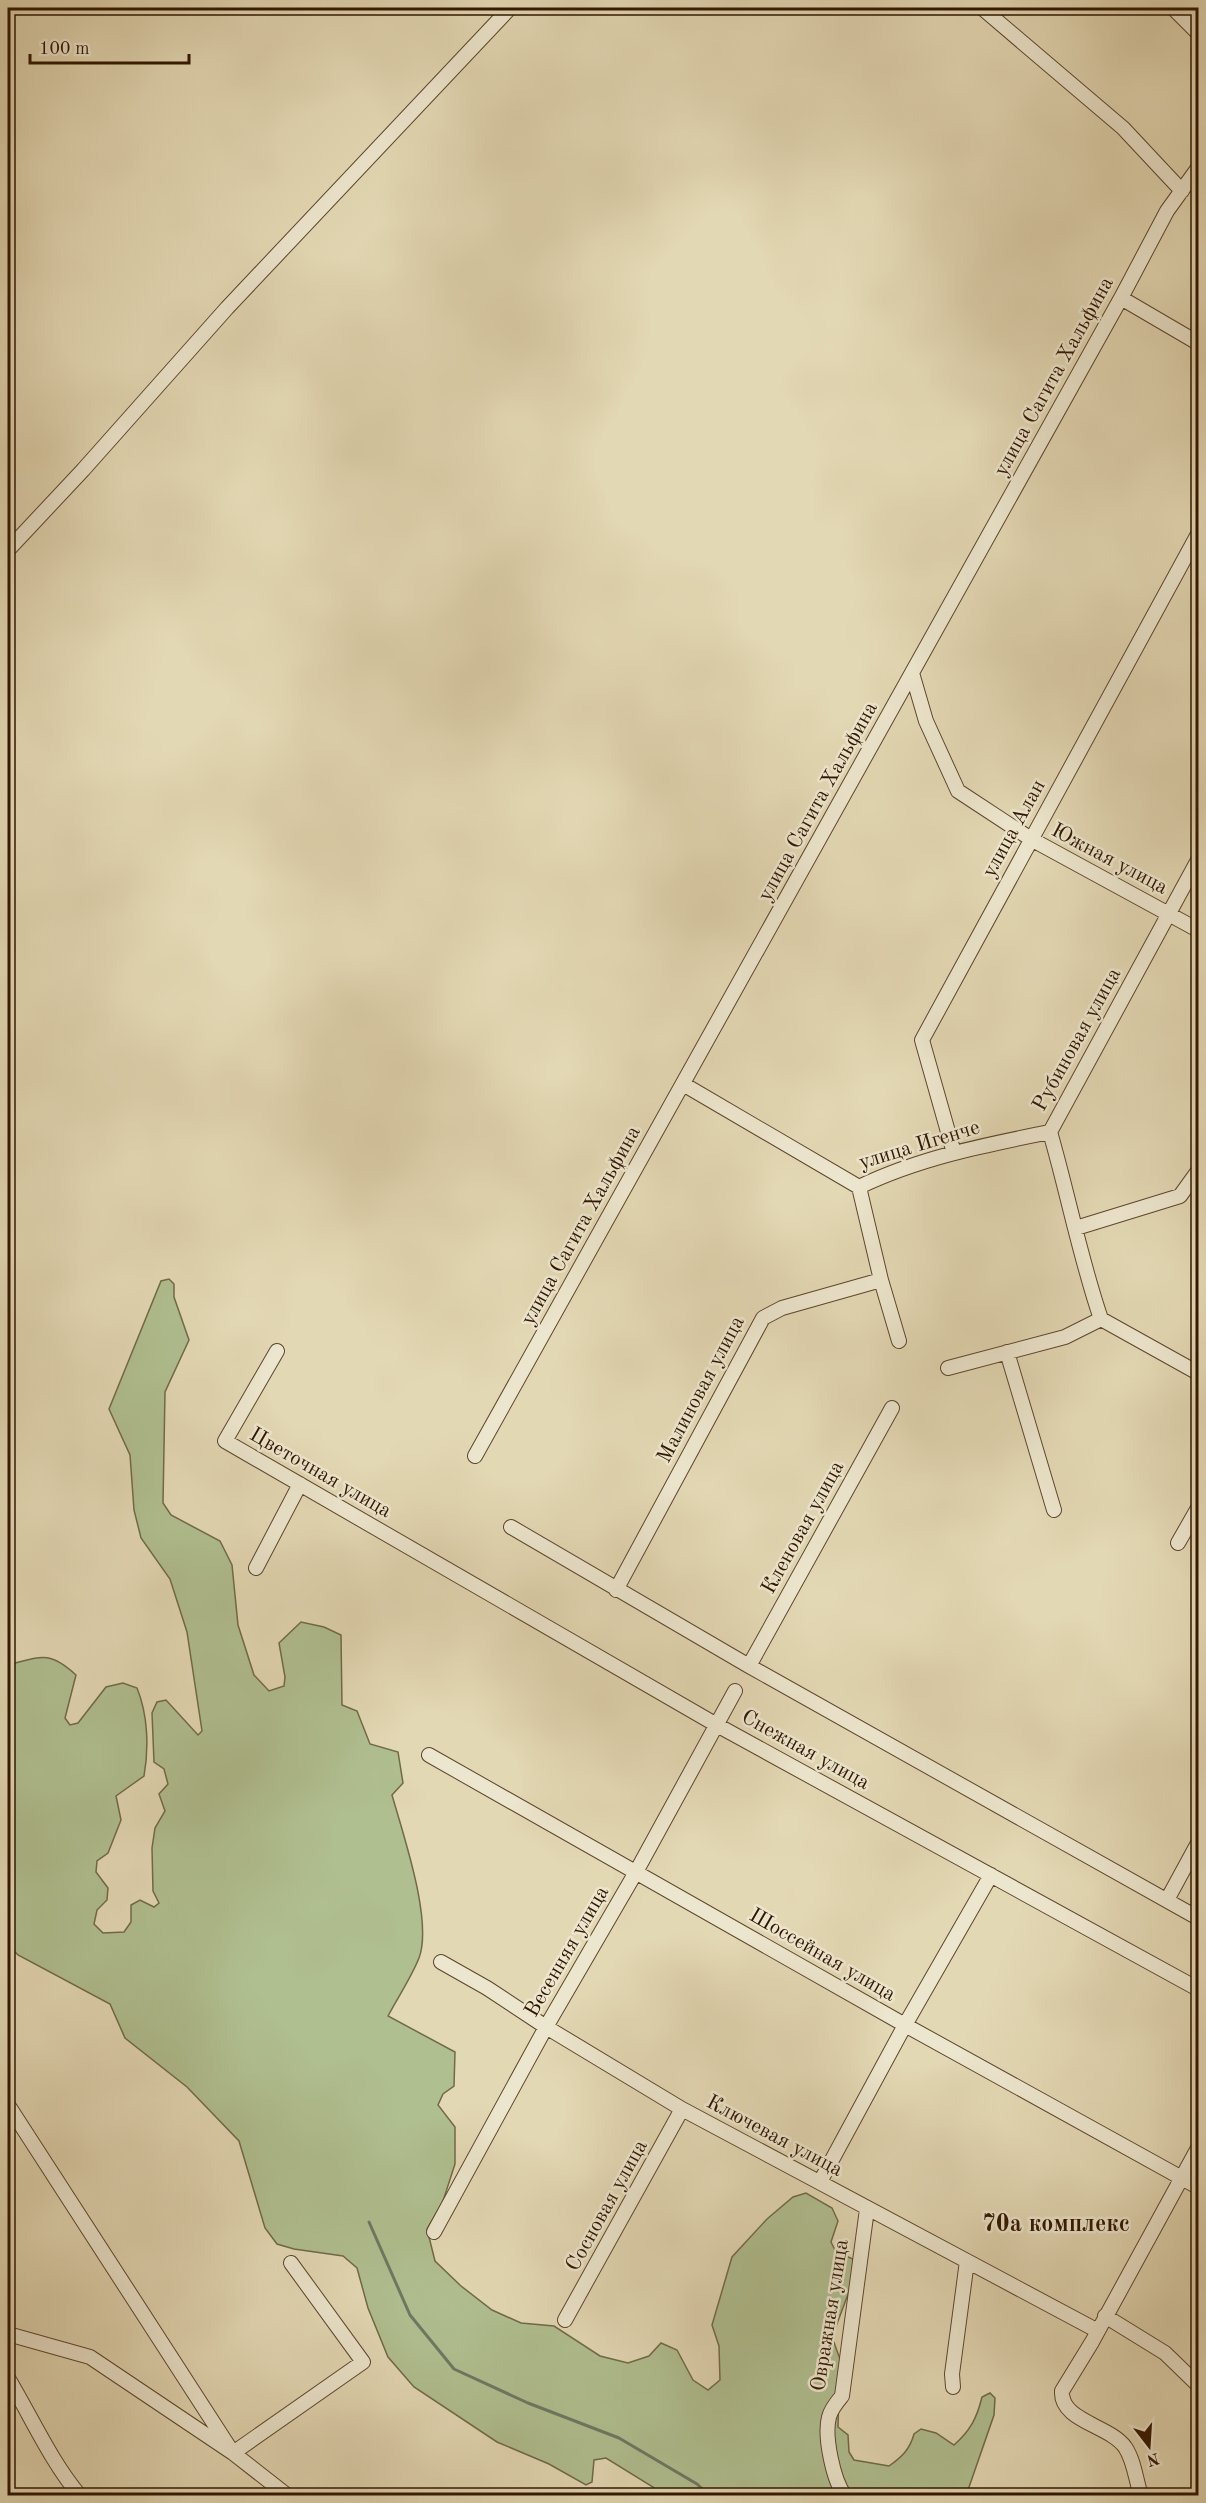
<svg xmlns="http://www.w3.org/2000/svg" width="1206" height="2503" font-family="'Old Standard TT',serif">
<style>
.green{fill:#b0bf90;stroke:#706a48;stroke-width:1.5}
.lines{fill:none;stroke-linecap:round;stroke-linejoin:round}
.stream{stroke:#6d7964;stroke-width:3}
.minor-casing{stroke:#5d462d;stroke-width:16}
.minor{stroke:#ede6ce;stroke-width:14}
.labels{text-anchor:middle;stroke-width:5;stroke-linejoin:round;paint-order:stroke}
.street-label{font-size:21px;fill:#301600;stroke:#ede6ce}
.quarter-label{font-size:24px;font-weight:bold;fill:#301600;stroke:#ede6ce}
</style>
<rect width="100%" height="100%" fill="#e3d8b4"/>
<filter id="stains"><feTurbulence type="fractalNoise" baseFrequency=".00333" numOctaves="4"/><feColorMatrix values="0 0 0 0 .2 0 0 0 0 .09 0 0 0 0 .02 0 0 0 .5 -.17"/></filter>
<radialGradient id="worn" r=".72"><stop offset=".6" stop-color="#630" stop-opacity="0"/><stop offset="1" stop-color="#630" stop-opacity=".3"/></radialGradient>
<path class="green" d="M169 1279 174 1284V1297L189 1340 165 1392 163 1503 171 1515 220 1541 232 1565 238 1625 254 1675 269 1691 284 1686 285 1677 279 1643 301 1622 324 1627 341 1635 342 1705 357 1711 370 1744 398 1752 403 1783 392 1795C403 1834 433 1921 419 1958 411 1978 398 1997 388 2016L455 2052 454 2086 443 2094 438 2105 455 2127V2164L443 2201 427 2229 435 2261 461 2286 492 2310 521 2323 554 2326 600 2356 628 2363 649 2356 661 2343 677 2350 693 2380 708 2390 720 2380 719 2346 712 2325 732 2257 767 2219 793 2197 806 2193 832 2208 838 2221 831 2242 836 2252 853 2259V2281L832 2337 840 2359 838 2427 848 2435 849 2452 854 2460 889 2466C902 2457 910 2449 914 2434L921 2429 936 2433 954 2445C970 2431 977 2418 982 2397L990 2393 995 2398 994 2415 968 2490 969 2495H661L653 2487 606 2458 594 2460 592 2482 586 2485 549 2464 497 2442 414 2387 388 2357 368 2308 357 2268 343 2256 294 2249 277 2244 265 2228 239 2141 187 2087 125 2038 110 2004 18 1955 8 1945V1719L9 1682 15 1663C44 1655 52 1653 76 1675L65 1718 70 1725 78 1723 106 1687 123 1683 137 1688C148 1715 149 1748 144 1776L116 1796 121 1820 108 1853 97 1861 96 1872 108 1888 107 1900 97 1910 94 1924 103 1933 124 1932 131 1922V1905L140 1900 154 1907 159 1903 153 1891 152 1848 155 1828 165 1811 159 1794 168 1784 164 1769 154 1762 152 1713 157 1702 166 1700 198 1735 202 1731 187 1632 170 1579 141 1538 134 1510 130 1455 109 1409 161 1281Z"/>
<g class="lines">
<path class="stream" d="M369 2222 410 2315 454 2369 528 2403 619 2438 697 2484 710 2496"/>
<g class="minor-casing">
<path id="minor" d="M982 8 1123 128 1182 191
M1173 8 1198 33
M1121 298 1198 343
M8 550 83 470 227 308 510 8
M912 673 926 721 958 791 1031 839 1198 930
M683 1084 859 1187
M954 1153 922 1040 1198 534
M859 1187C919 1158 985 1145 1050 1132
M859 1187 881 1280 899 1341
M1076 1228 1180 1196 1198 1171
M1101 1319C1080 1258 1068 1194 1050 1132L1198 860
M1101 1319 1198 1373
M277 1351 225 1441 715 1724 1198 1989
M1007 1352 1054 1510
M948 1368 1065 1337 1101 1319
M475 1456 1121 298 1167 211 1198 168
M511 1527 749 1666 1198 1918
M1178 1543 1198 1508
M256 1568 300 1484
M616 1590 763 1318 782 1308 881 1280
M749 1666 892 1408
M429 1755 905 2025 1198 2187
M1167 1900 1198 1843
M441 1962 487 1988 546 2027 682 2109 1098 2331
M8 2105 233 2453 363 2362 291 2263
M820 2182 905 2025 991 1875
M434 2232 546 2027 636 1872 735 1691
M1105 2316 1165 2353 1198 2385
M565 2320 682 2109
M8 2334 90 2357 233 2453 288 2496
M8 2378C32 2418 50 2460 80 2496
M953 2387 952 2374 967 2261
M845 2496C833 2480 824 2436 829 2417 831 2409 837 2402 842 2396L867 2209
M1141 2496C1136 2480 1134 2460 1125 2447 1109 2425 1060 2421 1062 2391L1092 2342 1198 2148"/>
</g>
<use href="#minor" class="minor"/>
</g>
<g class="labels">
<g class="street-label">
<text transform="translate(1053 376) rotate(-61)" y="7">улица Сагита Хальфина</text>
<text transform="translate(817 801) rotate(-61)" y="7">улица Сагита Хальфина</text>
<text transform="translate(1013 828) rotate(-61)" y="7">улица Алан</text>
<text transform="translate(1110 858) rotate(28)" y="7">Южная улица</text>
<text transform="translate(1076 1039) rotate(-61)" y="7">Рубиновая улица</text>
<text transform="translate(919 1144) rotate(-17)" y="7">улица Игенче</text>
<text transform="translate(580 1225) rotate(-61)" y="7">улица Сагита Хальфина</text>
<text transform="translate(700 1389) rotate(-62)" y="7">Малиновая улица</text>
<text transform="translate(321 1472) rotate(30)" y="7">Цветочная улица</text>
<text transform="translate(802 1527) rotate(-61)" y="7">Кленовая улица</text>
<text transform="translate(806 1749) rotate(29)" y="7">Снежная улица</text>
<text transform="translate(566 1951) rotate(-60)" y="7">Весенняя улица</text>
<text transform="translate(823 1954) rotate(30)" y="7">Шоссейная улица</text>
<text transform="translate(775 2135) rotate(28)" y="7">Ключевая улица</text>
<text transform="translate(606 2205) rotate(-61)" y="7">Сосновая улица</text>
<text transform="translate(829 2315) rotate(-81)" y="7">Овражная улица</text>
</g>
<g class="quarter-label">
<text x="1056" y="2231">70а комплекс</text>
</g>
</g>
<rect width="1206" height="2503" fill="none" stroke="#e3d8b4" stroke-width="30"/>
<rect x="9" y="9" width="1188" height="2485" fill="none" stroke="#301600" stroke-width="3"/>
<rect x="15" y="15" width="1176" height="2473" fill="none" stroke="#301600" stroke-width="1.5"/>
<g transform="translate(1149 2446) rotate(163)" stroke="#ede6ce" stroke-width="4.5" paint-order="stroke">
<path d="M0-4.5L10 22L0 15L-10 22Z" fill="#301600"/>
<text y="-9" font-size="16" font-weight="bold" text-anchor="middle" fill="#301600">N</text>
</g>
<path d="M30 54v9h159v-9" fill="none" stroke="#301600" stroke-width="3"/>
<text x="39" y="54" font-size="18" fill="#301600" stroke="#ede6ce" stroke-width="4.5" paint-order="stroke">100 m</text>
<rect width="100%" height="100%" filter="url(#stains)"/>
<rect width="100%" height="100%" fill="url(#worn)"/>
</svg>
